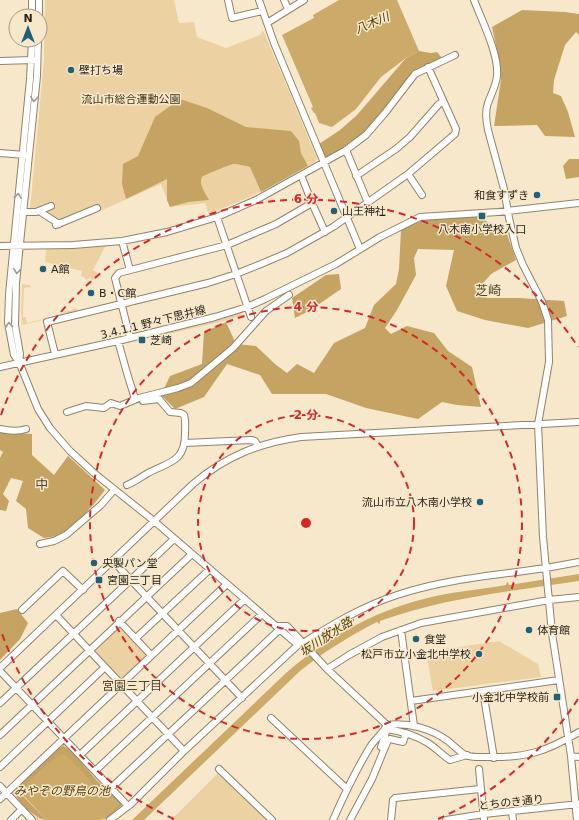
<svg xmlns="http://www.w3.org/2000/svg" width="579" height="820" font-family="'DejaVu Sans','Noto Sans JP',sans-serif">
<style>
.green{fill:#ecd2a2}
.forest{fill:#c4a363}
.water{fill:#cbaa6a}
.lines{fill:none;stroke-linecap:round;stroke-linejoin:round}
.minor-casing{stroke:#908369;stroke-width:8}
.minor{stroke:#fff;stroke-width:6}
.oneway{stroke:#9c9a95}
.ring{fill:none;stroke:#d62828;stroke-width:2;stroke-dasharray:7 5}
.poi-dot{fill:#226077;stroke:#f7e8cc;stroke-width:1.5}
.labels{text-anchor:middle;stroke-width:3;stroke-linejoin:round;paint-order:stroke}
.poi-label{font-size:11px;fill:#241e14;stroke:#f7e8cc;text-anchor:start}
.park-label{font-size:11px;fill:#3e3012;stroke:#f7e8cc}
.street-label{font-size:11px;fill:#241e14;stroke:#f7e8cc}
.water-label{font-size:12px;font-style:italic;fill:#523b04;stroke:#f7e8cc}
.neighbourhood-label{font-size:12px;fill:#50442c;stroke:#f7e8cc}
.quarter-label{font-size:13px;fill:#50442c;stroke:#f7e8cc}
.centre{fill:#d62828;stroke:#f7e8cc;stroke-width:2}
.ring-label{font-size:12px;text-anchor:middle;font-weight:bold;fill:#d62828;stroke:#f7e8cc;stroke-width:3;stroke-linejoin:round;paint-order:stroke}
</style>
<rect width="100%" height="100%" fill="#f7e8cc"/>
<path class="green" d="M45 0H174L179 23 194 22 197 37 226 48 260 35 263 30 317 158 315 162 252 196 209 214 205 203 170 207 161 184 100 211 96 205 59 221 30 209 44 60Z
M104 245 105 247 93 270 99 274 98 278 92 280 90 278 86 280 84 277 81 276 82 271 45 262 46 249Z
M22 284 30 285 31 287 24 288 23 317H26L27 323 65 314 64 311H69L76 308 78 312 22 325 21 310Z
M241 312 242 315 220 322 151 338 150 337 155 334Z
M118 625H121L147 654V656L122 680H120L93 652V650Z
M499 641 538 664 541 677 433 691 427 658 431 651Z
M63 742H65L123 804V806L106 820H102L107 818 121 806V803L98 782 84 765 58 749 17 788 31 813 42 820H37L11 792Z
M219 772 268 820H171Z"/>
<path class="forest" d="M522 10 565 12 579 14V35L576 32 565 45 554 80 553 93 561 96 568 112 575 137 545 136 537 125 494 126 501 80 499 59 492 27Z
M419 51 431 53 437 52 442 58 413 73 369 128 348 146 329 158 323 155 319 144 340 130 357 115 406 58Z
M180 99 207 108 246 127 291 131 299 141 301 153 308 166 261 192 250 167C245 166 239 164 234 164 231 164 204 175 202 177 198 184 206 194 209 200L188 202 170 207 167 200V179L126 199 122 184 123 164 138 156 155 117Z
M569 159H579V177L566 179 563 166Z
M478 216 507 234 516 260 491 274 480 287 487 298H519L564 301 567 316 528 328 485 320 457 311 446 286 454 250 418 249 414 258 416 275 397 310 385 328 391 334 407 326 434 333 448 351 472 367 481 407 457 405 442 402 418 419 366 408 326 394H272L260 375 227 364 204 397 175 409 161 395 170 376 202 364 204 332 226 322 236 344 256 346 275 364 287 373 297 364 314 373 334 343 365 328 374 305 396 284 399 269 401 230 425 218Z
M339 274 341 289 309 311 295 318 292 298 326 275Z
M5 432 32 434V455L54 475 68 456 105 490 94 504 65 535 44 538 28 528 26 509 16 501 23 481 11 478 3 494 9 501 6 511 0 510V458L3 452 0 450V433Z
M17 609 28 623 20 639 0 660V613Z
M63 746 70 749 98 782 121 803V806L107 818 100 820 119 804 112 798H109L104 796 61 755 46 766 22 790V795L46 820C38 820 20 804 17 797 16 794 16 792 16 790L18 786 58 749Z"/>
<path class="water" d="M339 0H397L419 51 406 58 381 77 356 109 332 127 319 123 315 113H314L311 108 313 107 282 35 314 18 313 15Z
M579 574V581C513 591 442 598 380 621V623L379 624 377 622C349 636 324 652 300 671L144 820H132L286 673C330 635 380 608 436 596 459 591 483 589 506 585L507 582H508L509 585Z
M63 754 73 762 91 781 90 782 104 796 105 795 108 798H112L119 804 100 820H46L22 794V790C30 781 52 757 63 754Z"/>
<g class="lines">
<g class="minor-casing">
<path id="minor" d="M32 0V16
M228 0 232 18 262 11
M259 0 274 43 360 249
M284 0 288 9
M474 0C482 21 499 54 497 76 496 86 491 94 488 103 485 111 486 121 488 130L504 189 509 218 516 248 523 265 542 302 548 320 549 362 538 424 543 537 552 633 571 756 577 820
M39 16V0
M267 23 304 0
M32 40 30 79 9 294 8 323 14 355 19 362 38 409 50 428 70 451 94 473 154 521 298 645 184 751 131 804 110 820
M0 61 34 60
M346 150 368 203
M0 153 25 155
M408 174 455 134 456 129 428 67
M356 176 396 149 410 137 439 104 443 102
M312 203 325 232
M39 211 59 224
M23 212H36L51 206
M217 217 251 317
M56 225 97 208
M122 241 130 270
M0 246 73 245 122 241 167 232 217 217 256 200 346 150 366 135 385 113 415 74 455 55
M130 338 115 278 119 273 227 245 276 224 312 203 301 175
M118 341 127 373 135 399
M55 354 47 322 208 283 236 274 261 264 287 253 333 227 408 174 422 195
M19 362 20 354 15 325 16 283 37 76 38 40
M0 367 118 341 215 317 247 307 265 299 336 264 380 237 420 217 498 212 579 203
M67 412 86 406 104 408 111 403 120 406 139 398 178 388 191 383 233 348 266 311 289 295
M0 429C9 431 17 432 26 429
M185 443 251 440 255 441 258 446
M127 485C135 482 141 477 148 473 169 462 185 462 185 434 185 428 186 421 184 415L181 413 170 412 159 399 143 401
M40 544 54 541 66 535 101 505 114 490
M113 561 242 698
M22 610 63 571 83 590
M56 615 184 751
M119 621 151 655
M277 626H287L290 629 327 669 387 725
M401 630 414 726
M136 638 210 569
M303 643C333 624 363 606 397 595 445 579 497 575 546 568 557 566 568 564 579 562
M0 668 193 484C226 456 259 443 301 437L579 422
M327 669 349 655 382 637 421 623 549 600 579 597
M0 671 128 806
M483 691 494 758
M411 701 559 680
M0 703 174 539
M271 718 347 789
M386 729C401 731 415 735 428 743 436 748 442 755 450 760L467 755
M0 735 192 554
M381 747 385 736 387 727
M80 755 245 599
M571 756 579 757
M0 767 105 667
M219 769 272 820
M479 769 484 820
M95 771 262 614
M0 786 32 820
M111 788 280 629
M0 799 227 584
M512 812 513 820
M11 820 22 809
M333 820C344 795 356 770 370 747 375 739 385 731 387 725 408 722 432 729 448 741 454 746 459 751 465 755 472 758 482 757 489 757 527 758 547 751 579 732
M350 820 372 779 388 740 390 739 403 742 406 733
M391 820 393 800 395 798 480 789
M446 820 484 814 579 804"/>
</g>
<use href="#minor" class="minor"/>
</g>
<defs><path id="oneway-chevron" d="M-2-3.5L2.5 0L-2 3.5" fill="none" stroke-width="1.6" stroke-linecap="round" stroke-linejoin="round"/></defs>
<g class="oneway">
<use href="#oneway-chevron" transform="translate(34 99) rotate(96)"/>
<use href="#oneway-chevron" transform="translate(18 196) rotate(-84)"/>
<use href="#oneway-chevron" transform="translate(17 271) rotate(96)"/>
<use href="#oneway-chevron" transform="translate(9 325) rotate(-95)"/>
</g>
<g class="ring">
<circle cx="306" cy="523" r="108"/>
<circle cx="306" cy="523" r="216"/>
<path d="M578 699A324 324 0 0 1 438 819M174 819A324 324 0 0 1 1 631M1 415A324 324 0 0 1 578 347"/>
</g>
<g class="poi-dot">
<circle cx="71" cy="70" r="4"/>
<circle cx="537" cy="195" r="4"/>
<circle cx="334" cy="211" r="4"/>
<rect x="478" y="212" width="8" height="8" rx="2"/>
<circle cx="43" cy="269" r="4"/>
<circle cx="91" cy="293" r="4"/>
<rect x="138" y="336" width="8" height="8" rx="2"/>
<circle cx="480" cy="502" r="4"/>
<circle cx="94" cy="563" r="4"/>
<rect x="95" y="576" width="8" height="8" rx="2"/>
<circle cx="529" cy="630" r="4"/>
<circle cx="416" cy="639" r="4"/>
<circle cx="479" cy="654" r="4"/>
<rect x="553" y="693" width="8" height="8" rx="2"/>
</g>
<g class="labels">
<g class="poi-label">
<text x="79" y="74">壁打ち場</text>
<text x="529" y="199" text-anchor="end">和食すずき</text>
<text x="342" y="215">山王神社</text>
<text x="482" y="233" text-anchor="middle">八木南小学校入口</text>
<text x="51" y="273">A館</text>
<text x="99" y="297">B・C館</text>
<text x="150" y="344">芝崎</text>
<text x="472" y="506" text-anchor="end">流山市立八木南小学校</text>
<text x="102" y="567">央製パン堂</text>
<text x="107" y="584">宮園三丁目</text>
<text x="537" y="634">体育館</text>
<text x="424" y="643">食堂</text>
<text x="471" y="658" text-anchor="end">松戸市立小金北中学校</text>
<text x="549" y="701" text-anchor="end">小金北中学校前</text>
</g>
<g class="park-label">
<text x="131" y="103">流山市総合運動公園</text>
</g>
<g class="street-label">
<text transform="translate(153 322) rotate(-14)" y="4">3.4.1.1 野々下思井線</text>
<text transform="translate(511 802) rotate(-6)" y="4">とちのき通り</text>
</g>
<g class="water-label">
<text transform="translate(372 23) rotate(-23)" y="4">八木川</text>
<text transform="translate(326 637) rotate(-33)" y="4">坂川放水路</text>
<text x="62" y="795">みやぞの野鳥の池</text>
</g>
<g class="neighbourhood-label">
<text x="132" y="690">宮園三丁目</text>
</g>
<g class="quarter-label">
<text x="488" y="295">芝崎</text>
<text x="42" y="489">中</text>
</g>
</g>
<circle cx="306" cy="523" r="6" class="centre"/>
<g class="ring-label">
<text x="306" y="203">6 分</text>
<text x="306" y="311">4 分</text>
<text x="306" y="419">2 分</text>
</g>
<g transform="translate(28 28)"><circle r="19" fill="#f7e8cc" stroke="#a39782"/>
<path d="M0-3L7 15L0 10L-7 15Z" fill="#226077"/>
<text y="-6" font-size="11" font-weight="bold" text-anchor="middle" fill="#241e14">N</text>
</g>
</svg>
